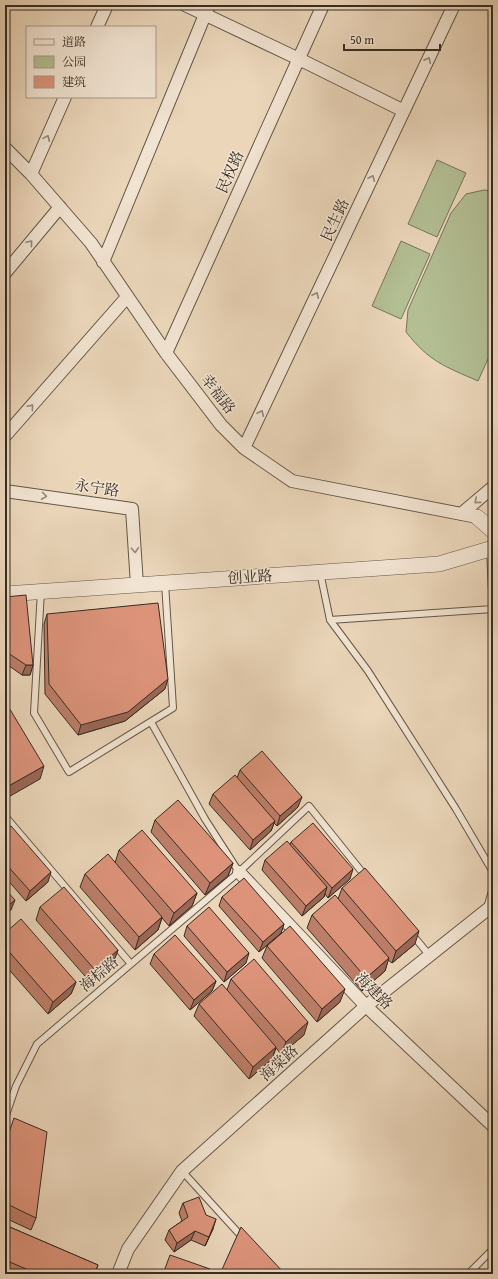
<svg xmlns="http://www.w3.org/2000/svg" width="498" height="1279" font-family="'Gentium Book Plus','Noto Serif SC',serif">
<style>
.green{fill:#b3be93;stroke:#75755a}
.lines{fill:none;stroke-linecap:round;stroke-linejoin:round}
.service-casing{stroke:#645648;stroke-width:8}
.minor-casing{stroke:#645648;stroke-width:14}
.tertiary-casing{stroke:#645648;stroke-width:16}
.service{stroke:#f2e4d2;stroke-width:6}
.minor{stroke:#f2e4d2;stroke-width:12}
.tertiary{stroke:#f2e4d2;stroke-width:15}
.wall{fill:#bd7e69;stroke:#372c22}
.shaded-wall{fill:#9a6755;stroke:#372c22}
.building{fill:#dc937a;stroke:#372c22}
.oneway{stroke:#94887a}
.labels{text-anchor:middle;stroke-width:3;stroke-linejoin:round;paint-order:stroke}
.street-label{font-size:15px;fill:#372c22;stroke:#f2e4d2}
</style>
<rect width="100%" height="100%" fill="#ebd6ba"/>
<filter id="stains"><feTurbulence type="fractalNoise" baseFrequency=".005" numOctaves="4"/><feColorMatrix values="0 0 0 0 .2 0 0 0 0 .09 0 0 0 0 .02 0 0 0 .5 -.17"/></filter>
<radialGradient id="worn" r=".72"><stop offset=".6" stop-color="#630" stop-opacity="0"/><stop offset="1" stop-color="#630" stop-opacity=".3"/></radialGradient>
<path class="green" d="M437 160 466 173 437 237 408 224Z
M484 190 493 191V348L478 381C444 366 430 362 406 332L408 310 451 213 466 194Z
M401 241 430 254 401 319 372 306Z"/>
<g class="lines">
<g class="service-casing">
<path id="service" d="M490 549 493 614
M320 572 330 620 368 671 456 809 493 872
M41 591 34 713 69 772 173 708 165 583
M330 620 493 609
M151 722 205 819 239 872
M5 816 131 964
M487 908 493 887
M411 933 430 956
M5 1118 16 1086 37 1044 239 872 309 806 366 877
M182 1171 243 1238
M468 1274 493 1249"/>
</g>
<g class="minor-casing">
<path id="minor" d="M185 5 299 59 404 111
M97 27 107 5
M5 148 31 174 91 243 166 353 221 425 244 448 292 481 477 517
M31 174 65 97
M103 262 209 5
M5 273 60 207
M166 353 323 5
M5 436 127 297
M244 448 454 5
M5 491 132 509 137 585
M461 514 493 487
M239 872 366 1006 493 1126
M118 1274 128 1249 182 1171 366 1006 493 905"/>
</g>
<g class="tertiary-casing">
<path id="tertiary" d="M477 517 493 531
M5 594 439 564 493 548"/>
</g>
<use href="#service" class="service"/>
<use href="#minor" class="minor"/>
<use href="#tertiary" class="tertiary"/>
</g>
<path class="wall" d="M5 597 33 665 30 675H22L5 663Z
M47 614 165 689 125 721 78 735 45 694 44 624Z
M240 770 298 807 277 826 274 823 271 831 250 850 209 804 213 794 237 778Z
M155 820 233 863 228 876 205 895 151 832Z
M5 831 48 882 26 901 5 877Z
M291 842 350 879 328 898 325 894 324 897 302 916 262 870 265 860 290 845Z
M119 850 197 893 192 906 169 926 162 918 158 930 135 950 80 887 85 874 115 863Z
M342 888 415 944 392 963 388 960 385 971 362 991 307 928 312 915 338 899Z
M222 897 284 924 281 933 259 952 219 906Z
M40 907 118 950 113 963 91 983 36 920Z
M187 926 246 963 224 982 184 936Z
M5 933 76 982 71 994 48 1014 5 965Z
M267 946 340 1002 317 1022 262 958Z
M154 954 216 981 212 991 190 1010 150 964Z
M231 979 304 1035 281 1054 276 1048 272 1059 249 1079 194 1016 199 1004 227 990Z
M5 1144 36 1218 31 1230 5 1218Z
M183 1203 206 1215 213 1229 205 1246 191 1240 174 1252 165 1240 169 1230 182 1221 179 1213Z
M5 1225 98 1265 95 1274H5Z"/>
<path class="shaded-wall" d="M26 665H33L30 675H22Z
M168 679 165 689 125 721 78 735 81 725Z
M44 766 40 779 5 799V788Z
M302 797 298 807 277 826 280 816Z
M275 821 271 831 250 850 253 840Z
M233 863 228 876 205 895 210 883Z
M353 869 350 879 328 898 332 888Z
M51 872 48 882 26 901 30 891Z
M327 887 324 897 302 916 306 906Z
M197 893 192 906 169 926 174 913Z
M15 900 11 910 5 915V908Z
M162 917 158 930 135 950 139 937Z
M284 924 281 933 259 952 263 942Z
M419 931 415 944 392 963 396 951Z
M118 950 113 963 91 983 95 970Z
M249 953 246 963 224 982 227 972Z
M389 958 385 971 362 991 366 978Z
M216 981 212 991 190 1010 194 1000Z
M76 982 71 994 48 1014 53 1002Z
M345 989 340 1002 317 1022 322 1009Z
M308 1022 304 1035 281 1054 286 1042Z
M276 1047 272 1059 249 1079 253 1067Z
M216 1219 213 1229 205 1246 209 1237Z
M195 1231 191 1240 174 1252 177 1243Z"/>
<path class="building" d="M26 595 33 665H26L5 651V597Z
M158 603 168 679 128 712 81 725 49 684 47 614Z
M5 701 44 766 5 788Z
M262 751 302 797 280 816 240 770Z
M235 775 275 821 253 840 213 794Z
M178 800 233 863 210 883 155 820Z
M313 823 353 869 332 888 291 842Z
M11 826 51 872 30 891 5 863V831Z
M142 830 197 893 174 913 119 850Z
M287 841 327 887 306 906 265 860Z
M108 854 162 917 139 937 85 874Z
M365 868 419 931 396 951 342 888Z
M244 878 284 924 263 942 222 897Z
M64 887 118 950 95 970 40 907Z
M5 889 15 900 5 908Z
M335 895 389 958 366 978 312 915Z
M209 907 249 953 227 972 187 926Z
M21 919 76 982 53 1002 5 947V933Z
M290 926 345 989 322 1009 267 946Z
M175 935 216 981 194 1000 154 954Z
M254 959 308 1022 286 1042 231 979Z
M222 984 276 1047 253 1067 199 1004Z
M14 1118 47 1132 36 1218 5 1203V1144Z
M199 1197 206 1215 216 1219 209 1237 195 1231 177 1243 169 1230 188 1217 183 1203Z
M5 1225 98 1265 94 1274H38L5 1260Z
M241 1227 285 1274H220Z
M170 1255 210 1269 208 1274H163Z"/>
<defs><path id="oneway-chevron" d="M-2-3.5L2.5 0L-2 3.5" fill="none" stroke-width="1.6" stroke-linecap="round" stroke-linejoin="round"/></defs>
<g class="oneway">
<use href="#oneway-chevron" transform="translate(428 60) rotate(-65)"/>
<use href="#oneway-chevron" transform="translate(47 138) rotate(-66)"/>
<use href="#oneway-chevron" transform="translate(372 178) rotate(-65)"/>
<use href="#oneway-chevron" transform="translate(30 243) rotate(-50)"/>
<use href="#oneway-chevron" transform="translate(316 295) rotate(-65)"/>
<use href="#oneway-chevron" transform="translate(31 407) rotate(-49)"/>
<use href="#oneway-chevron" transform="translate(261 413) rotate(-65)"/>
<use href="#oneway-chevron" transform="translate(44 496) rotate(8)"/>
<use href="#oneway-chevron" transform="translate(477 501) rotate(140)"/>
<use href="#oneway-chevron" transform="translate(135 550) rotate(87)"/>
</g>
<g class="labels">
<g class="street-label">
<text transform="translate(230 172) rotate(-66)" y="5">民权路</text>
<text transform="translate(335 220) rotate(-65)" y="5">民生路</text>
<text transform="translate(218 394) rotate(52)" y="5">幸福路</text>
<text transform="translate(97 488) rotate(8)" y="5">永宁路</text>
<text transform="translate(250 577) rotate(-4)" y="5">创业路</text>
<text transform="translate(99 974) rotate(-40)" y="5">海棕路</text>
<text transform="translate(374 991) rotate(45)" y="5">海建路</text>
<text transform="translate(279 1063) rotate(-42)" y="5">海棠路</text>
</g>
</g>
<rect width="498" height="1279" fill="none" stroke="#ebd6ba" stroke-width="20"/>
<rect x="6" y="6" width="486" height="1267" fill="none" stroke="#372c22" stroke-width="2"/>
<rect x="10" y="10" width="478" height="1259" fill="none" stroke="#372c22"/>
<rect x="26" y="26" width="130" height="72" fill="#f2e4d2" stroke="#a79a8c"/>
<rect x="34" y="39" width="20" height="6" fill="#f2e4d2" stroke="#a79a8c"/>
<text x="62" y="46" font-size="12" fill="#372c22">道路</text>
<rect x="34" y="56" width="20" height="12" fill="#b3be93" stroke="#a79a8c"/>
<text x="62" y="66" font-size="12" fill="#372c22">公园</text>
<rect x="34" y="76" width="20" height="12" fill="#dc937a" stroke="#a79a8c"/>
<text x="62" y="86" font-size="12" fill="#372c22">建筑</text>
<path d="M344 44v6h96v-6" fill="none" stroke="#372c22" stroke-width="2"/>
<text x="350" y="44" font-size="12" fill="#372c22" stroke="#f2e4d2" stroke-width="3" paint-order="stroke">50 m</text>
<rect width="100%" height="100%" filter="url(#stains)"/>
<rect width="100%" height="100%" fill="url(#worn)"/>
</svg>
